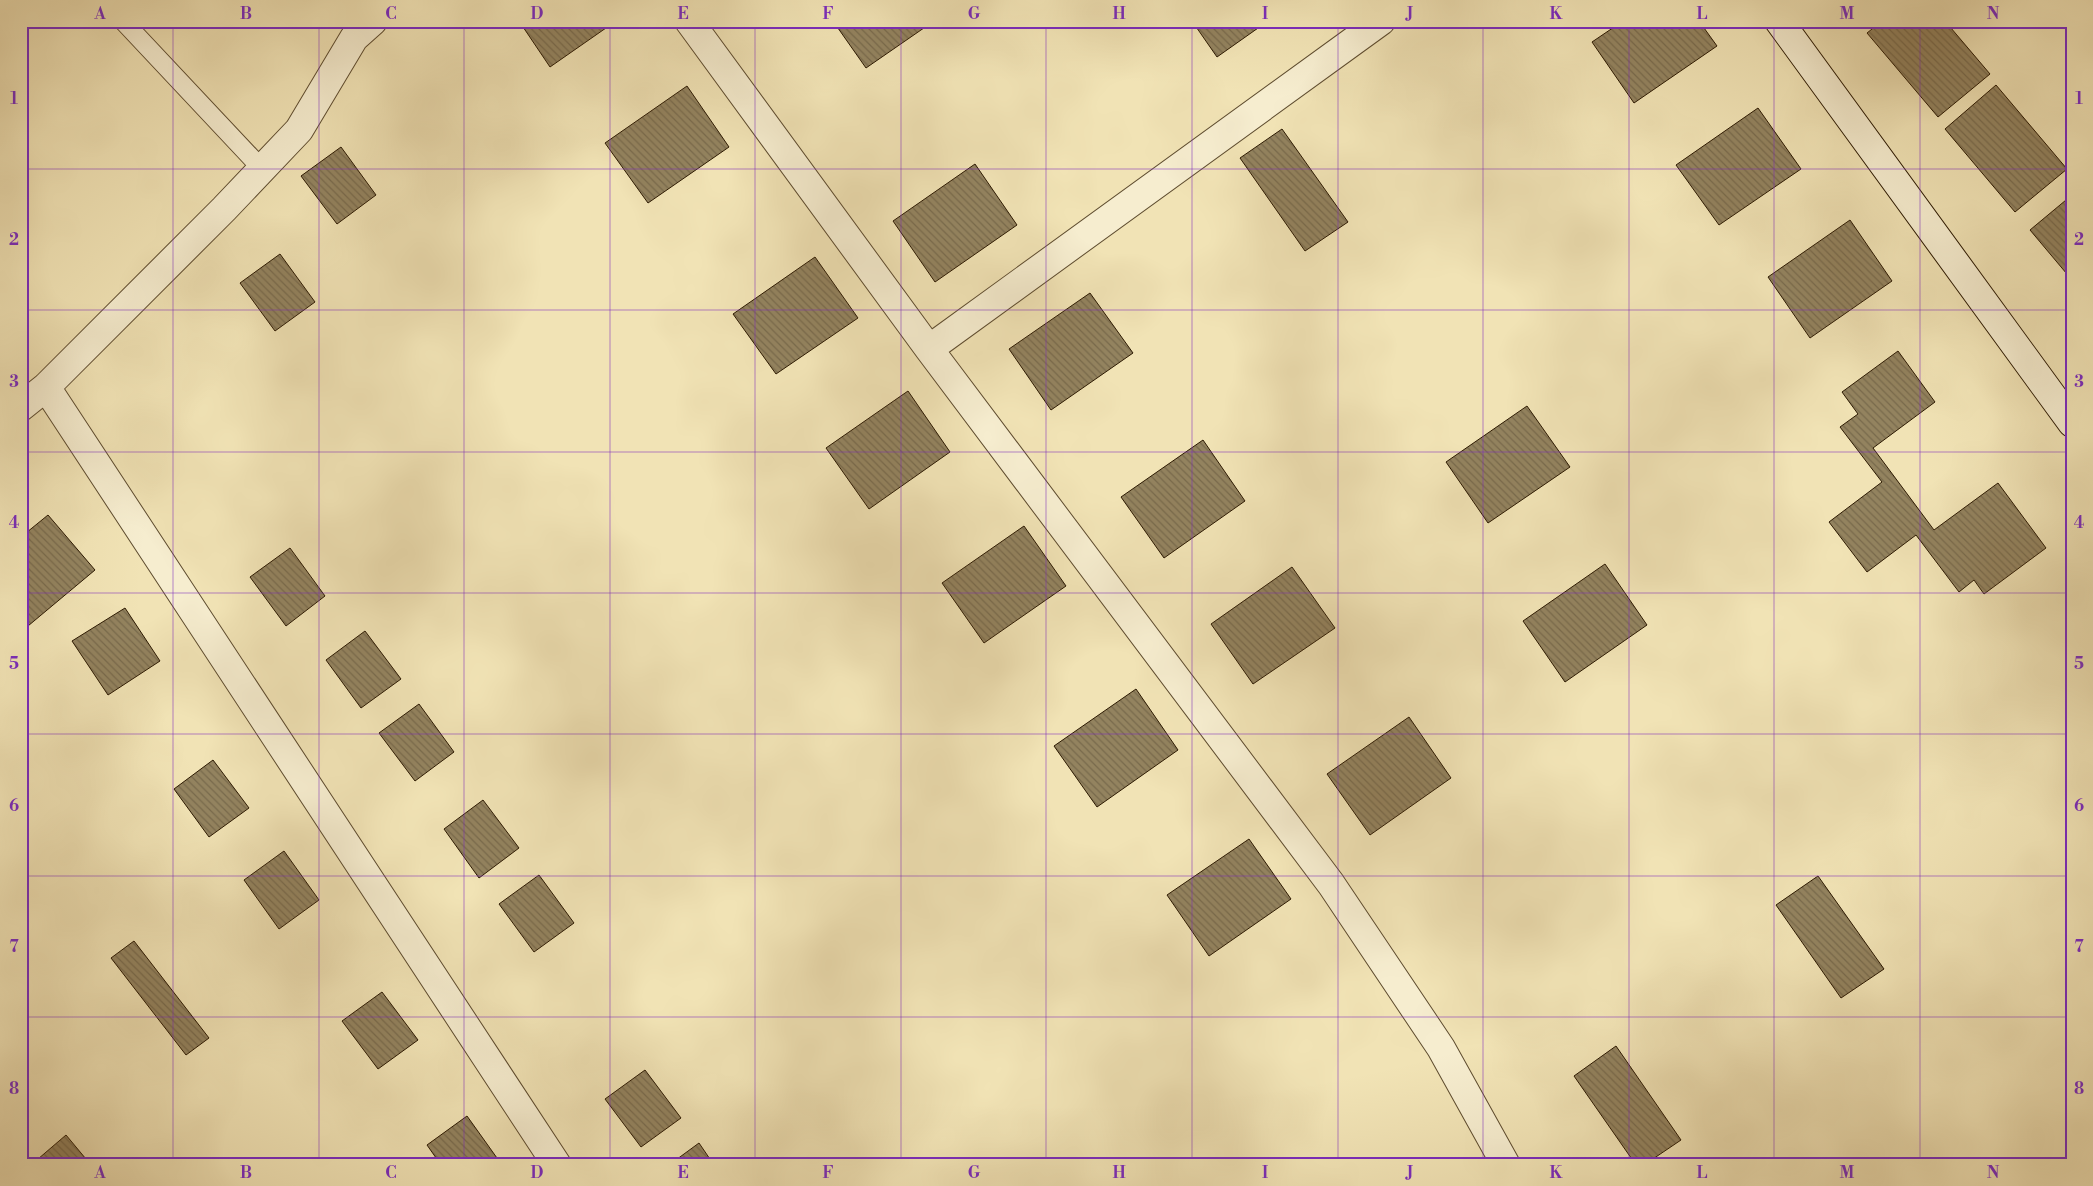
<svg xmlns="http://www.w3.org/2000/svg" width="2093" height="1186" font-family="'Libre Bodoni',serif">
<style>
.building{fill:url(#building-back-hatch);stroke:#2d1a02}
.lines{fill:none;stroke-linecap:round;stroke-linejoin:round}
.lane-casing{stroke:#5e4c2f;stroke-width:20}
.street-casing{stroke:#5e4c2f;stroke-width:30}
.secondary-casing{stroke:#2d1a02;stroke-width:30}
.lane{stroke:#f6edcf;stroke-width:18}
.street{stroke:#f6edcf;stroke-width:28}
.secondary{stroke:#f6edcf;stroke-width:28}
.grid{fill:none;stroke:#7b2cbf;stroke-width:1;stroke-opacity:0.55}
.neatline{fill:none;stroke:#7b2cbf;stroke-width:2}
.grid-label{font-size:16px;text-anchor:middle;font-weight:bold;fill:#7b2cbf}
</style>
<defs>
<pattern id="building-back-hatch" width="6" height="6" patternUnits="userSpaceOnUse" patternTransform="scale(1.25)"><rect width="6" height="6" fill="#93835f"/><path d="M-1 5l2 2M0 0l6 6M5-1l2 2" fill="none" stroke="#786a4c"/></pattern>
</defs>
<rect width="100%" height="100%" fill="#f1e3b5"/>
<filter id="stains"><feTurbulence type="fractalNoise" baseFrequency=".004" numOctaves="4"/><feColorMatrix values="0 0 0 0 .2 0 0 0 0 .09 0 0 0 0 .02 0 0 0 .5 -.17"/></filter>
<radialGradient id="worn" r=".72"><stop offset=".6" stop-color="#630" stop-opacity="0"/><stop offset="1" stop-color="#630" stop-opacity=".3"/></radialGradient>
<path class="building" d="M519 21H616L550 67Z
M833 21H934L866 68Z
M1192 21H1268L1217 57Z
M1623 21H1699L1717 46 1634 103 1592 42Z
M1882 21H1945L1990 74 1938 117 1867 33Z
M1996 85 2067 169 2015 212 1945 129Z
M687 86 729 147 648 203 605 143Z
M1758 108 1801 169 1719 225 1676 165Z
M1282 129 1348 222 1305 251 1240 158Z
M341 147 376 195 337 224 301 176Z
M975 164 1017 225 935 282 893 221Z
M2072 195V280L2030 230Z
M1850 220 1892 281 1810 338 1768 277Z
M280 254 315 302 275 331 240 283Z
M815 257 858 318 776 374 733 314Z
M1090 293 1133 353 1051 410 1009 349Z
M1898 351 1935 402 1873 448 1934 530 1998 483 2046 548 1984 594 1974 580 1959 592 1916 535 1867 572 1829 522 1882 482 1840 427 1858 414 1842 392Z
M908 391 950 452 869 509 826 448Z
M1527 406 1570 467 1488 523 1446 462Z
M1203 440 1245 501 1164 558 1121 497Z
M48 515 95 570 22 631 21 537Z
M1024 526 1066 586 984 643 942 583Z
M290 548 325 596 286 626 250 577Z
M1605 564 1647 625 1565 682 1523 621Z
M1292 567 1335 628 1253 684 1211 624Z
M125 608 160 661 108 695 72 641Z
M365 631 401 679 361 708 326 660Z
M1136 689 1178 750 1097 807 1054 746Z
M419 704 454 752 415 781 379 733Z
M1409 717 1451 778 1370 835 1327 774Z
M213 760 249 808 209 837 174 789Z
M483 800 519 848 479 878 444 829Z
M1249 839 1291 899 1209 956 1167 895Z
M284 851 319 900 279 929 244 880Z
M539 875 574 923 534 952 499 904Z
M1818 876 1884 969 1841 998 1776 905Z
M134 941 209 1038 186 1055 111 958Z
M382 992 418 1040 378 1069 342 1021Z
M1616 1046 1681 1140 1644 1165H1636L1574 1076Z
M645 1070 681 1118 641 1147 605 1099Z
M467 1116 502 1165H441L427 1145Z
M66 1135 91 1165H31Z
M699 1143 714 1165H669Z"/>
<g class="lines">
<g class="lane-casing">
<path id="lane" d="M123 21 262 169"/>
</g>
<g class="street-casing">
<path id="street" d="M689 21 929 349 1331 884 1441 1048 1506 1165
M929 349 1381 21
M46 387 557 1165
M21 407 46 387 224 209 299 130 354 38 373 21"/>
</g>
<g class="secondary-casing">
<path id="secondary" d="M1779 21 2072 423"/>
</g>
<use href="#lane" class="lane"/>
<use href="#street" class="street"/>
<use href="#secondary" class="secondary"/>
</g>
<path class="grid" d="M173 21V1165M319 21V1165M464 21V1165M610 21V1165M755 21V1165M901 21V1165M1046 21V1165M1192 21V1165M1338 21V1165M1483 21V1165M1629 21V1165M1774 21V1165M1920 21V1165M21 169H2072M21 310H2072M21 452H2072M21 593H2072M21 734H2072M21 876H2072M21 1017H2072"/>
<rect width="2093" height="1186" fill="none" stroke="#f1e3b5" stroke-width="55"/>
<rect x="28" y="28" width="2038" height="1130" class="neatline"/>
<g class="grid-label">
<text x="100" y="19">A</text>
<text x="246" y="19">B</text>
<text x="391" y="19">C</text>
<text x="537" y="19">D</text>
<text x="683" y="19">E</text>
<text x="828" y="19">F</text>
<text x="974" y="19">G</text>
<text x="1119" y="19">H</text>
<text x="1265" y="19">I</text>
<text x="1410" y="19">J</text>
<text x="1556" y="19">K</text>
<text x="1702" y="19">L</text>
<text x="1847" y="19">M</text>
<text x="1993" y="19">N</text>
<text x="14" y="104">1</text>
<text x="2079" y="104">1</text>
<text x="14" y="245">2</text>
<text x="2079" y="245">2</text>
<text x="14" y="387">3</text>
<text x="2079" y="387">3</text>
<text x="14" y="528">4</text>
<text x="2079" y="528">4</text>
<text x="14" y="669">5</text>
<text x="2079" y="669">5</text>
<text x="14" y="811">6</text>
<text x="2079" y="811">6</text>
<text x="14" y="952">7</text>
<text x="2079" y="952">7</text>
<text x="14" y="1094">8</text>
<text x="2079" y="1094">8</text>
<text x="100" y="1178">A</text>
<text x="246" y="1178">B</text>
<text x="391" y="1178">C</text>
<text x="537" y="1178">D</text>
<text x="683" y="1178">E</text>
<text x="828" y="1178">F</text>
<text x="974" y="1178">G</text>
<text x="1119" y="1178">H</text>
<text x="1265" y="1178">I</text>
<text x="1410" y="1178">J</text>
<text x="1556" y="1178">K</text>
<text x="1702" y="1178">L</text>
<text x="1847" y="1178">M</text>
<text x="1993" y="1178">N</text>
</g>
<rect width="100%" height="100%" filter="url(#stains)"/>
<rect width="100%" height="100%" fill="url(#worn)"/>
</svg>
